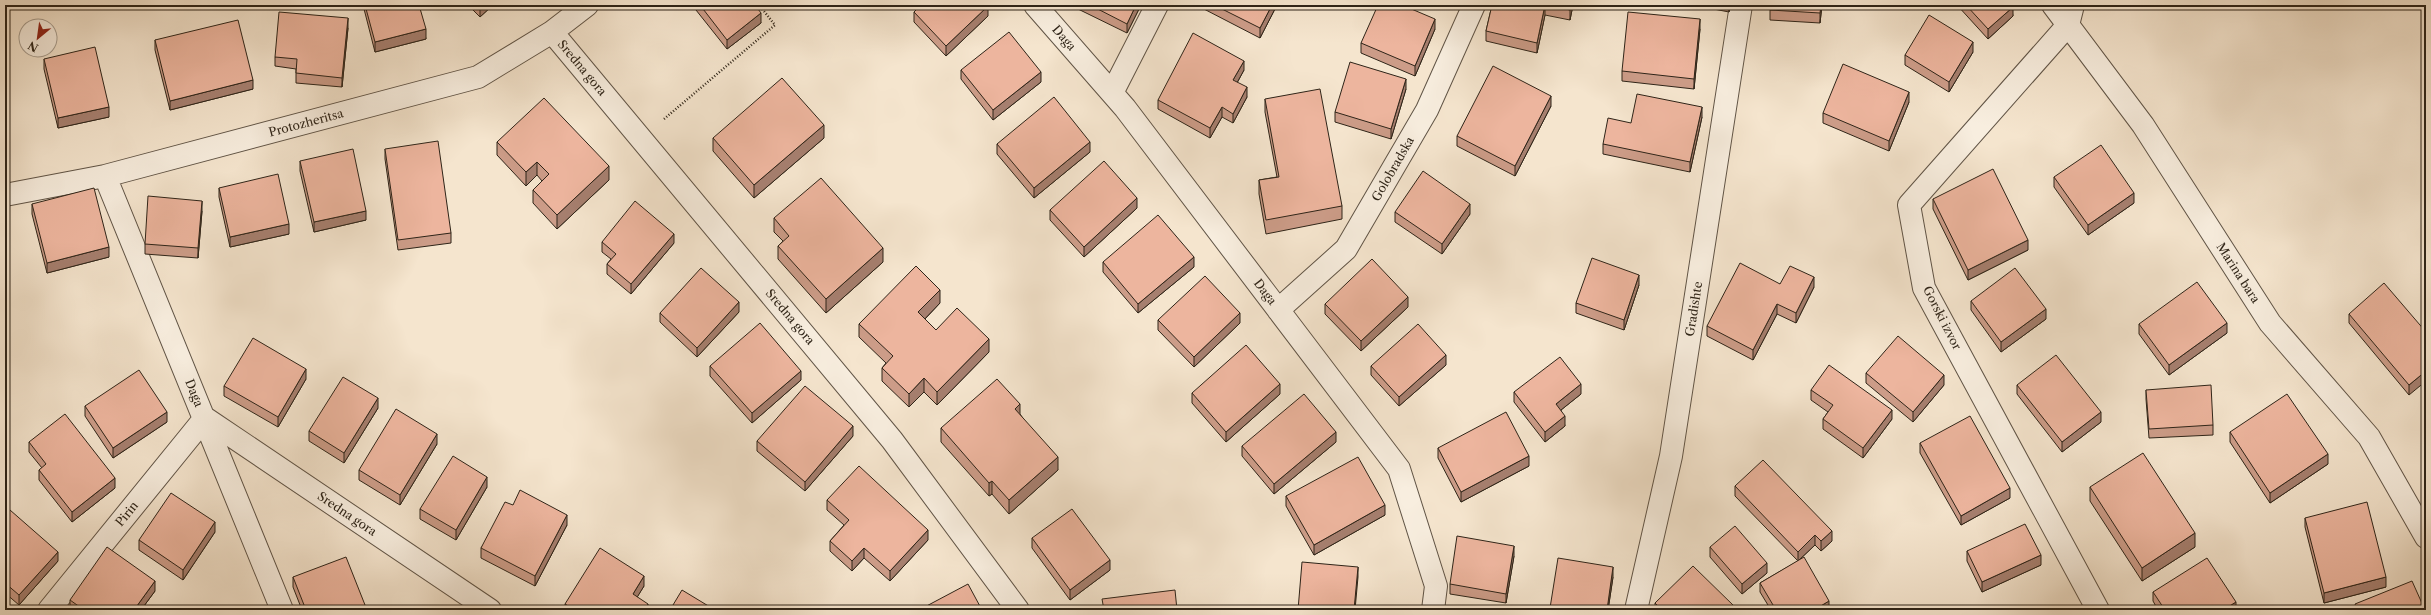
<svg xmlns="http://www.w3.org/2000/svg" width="2431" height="615" font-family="'Libre Caslon Text',serif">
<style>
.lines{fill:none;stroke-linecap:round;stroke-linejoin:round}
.minor-casing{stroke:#605446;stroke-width:24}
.path{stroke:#2e2418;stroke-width:2.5;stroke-dasharray:1 2;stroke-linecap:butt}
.minor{stroke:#f8eedf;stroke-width:22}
.wall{fill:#cc9c88;stroke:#2e2418}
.shaded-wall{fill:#a67f6f;stroke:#2e2418}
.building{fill:#edb59e;stroke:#2e2418}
.labels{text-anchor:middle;stroke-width:4;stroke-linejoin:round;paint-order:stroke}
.street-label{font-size:12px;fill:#2e2418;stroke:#f8eedf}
</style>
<rect width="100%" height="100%" fill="#f5e5ce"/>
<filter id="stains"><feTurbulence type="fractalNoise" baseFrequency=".005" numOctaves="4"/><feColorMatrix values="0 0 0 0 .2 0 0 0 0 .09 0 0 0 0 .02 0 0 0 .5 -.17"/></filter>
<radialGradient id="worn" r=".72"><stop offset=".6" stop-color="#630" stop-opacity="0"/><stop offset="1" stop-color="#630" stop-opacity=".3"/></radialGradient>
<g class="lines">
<g class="minor-casing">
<path id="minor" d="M1035 5 1125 108 1399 469 1436 586 1433 610
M2053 5 2143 125 2270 323 2369 437 2426 537
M2073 5 2068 25 1909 205 1924 288 2098 610
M552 32 892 440 1018 610
M1112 93 1157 5
M105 176 282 610
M5 195 105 176 478 77 552 32 587 5
M1278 310 1346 249 1427 110 1474 5
M49 610 205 418 490 610
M1636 610 1671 456 1741 5"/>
</g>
<path class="path" d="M664 119 775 25 759 5"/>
<use href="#minor" class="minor"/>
</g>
<path class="wall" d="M363 5H419L426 39 375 52Z
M468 5H493L480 17Z
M692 5H755L761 23 727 49Z
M1078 5H1141L1127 33 1078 9Z
M1202 5H1277L1260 38 1202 8Z
M1492 5H1573L1570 20 1545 15 1537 53 1486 41V31Z
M1693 5H1730L1729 12Z
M1822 5 1820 23 1770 20V10Z
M1957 5H2011L2013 16 1988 39Z
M914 12 988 16 946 56 914 22Z
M348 28 342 87 296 83V69L275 66V57Z
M1435 29 1415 76 1361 53V43Z
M1700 29 1694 89 1622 81V71Z
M155 40 253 89 170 110 155 50Z
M1973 52 1949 92 1905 65V55Z
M44 59 109 117 58 128 44 69Z
M961 70 1041 82 993 120 961 79Z
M1244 70 1237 83 1247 97 1233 123 1222 117 1210 138 1158 109V100Z
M1406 89 1391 139 1335 122V112Z
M1265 99 1342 206V219L1266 234 1259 194V180L1277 177 1265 112Z
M1909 102 1889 151 1823 123V113Z
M1551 106 1515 176 1457 146V136Z
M1702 117 1690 172 1603 154V144Z
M713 138H824L754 198 713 151Z
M497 142 609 180 557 229 533 203V190L542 181 537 175 526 186 497 155Z
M997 144 1090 152 1034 198 997 154Z
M385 149 451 233V243L398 250 385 159Z
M300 161 366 220 314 232 300 171Z
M2054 177 2134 203 2088 235 2054 187Z
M219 188 289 234 230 247 219 197Z
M1933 199 2028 250 1968 280 1933 209Z
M32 204 109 257 47 273 32 214Z
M1137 208 1084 257 1050 220V210Z
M202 211 198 258 145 254V244Z
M1395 212 1470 214 1442 254 1395 222Z
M774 218 883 262 826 313 778 259V246L783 241 774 232Z
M602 242 674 243 631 294 607 274V264L611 259 602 252Z
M1103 262 1194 267 1138 313 1103 272Z
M1780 284 1814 287 1796 323 1777 314 1753 360 1707 336V326Z
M1639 285 1624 330 1576 313V303Z
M1971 301 2046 319 2001 352 1971 310Z
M940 303 925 319 936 330 989 352 937 405 924 392 909 407 882 381V368L886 363 859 337V324Z
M1325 304 1408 307 1361 351 1325 314Z
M739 312 697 357 660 322V313Z
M2349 314 2426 332 2409 395 2349 323Z
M1158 320 1240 323 1194 367 1158 330Z
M2139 324 2227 333 2169 375 2139 334Z
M1446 365 1399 406 1371 375V366Z
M710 366 801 380 752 423 710 376Z
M1866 373 1944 385 1913 422 1866 383Z
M306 379 278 427 224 396V386Z
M2017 385 2101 422 2062 452 2017 394Z
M1811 390 1892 419 1863 458 1823 429V419L1828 412 1811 400Z
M2146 390 2213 425V435L2149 438 2146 399Z
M1514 392 1581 394 1561 410 1565 426 1545 442 1514 402Z
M1192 393 1280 394 1226 442 1192 403Z
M85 406 167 422 113 458 85 416Z
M378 408 344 463 309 441V431Z
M1020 414 1058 470 1009 514 992 494 989 496 941 442V428Z
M2230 432 2328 464 2270 503 2230 442Z
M853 436 805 491 757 451V441Z
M29 442 115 488 72 522 39 480V470L42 468 29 452Z
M1336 442 1274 494 1242 456V446Z
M1920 443 2010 498 1961 525 1920 453Z
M437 444 400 505 359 480V470Z
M1438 448 1529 466 1461 502 1438 458Z
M1735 486 1832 541 1821 551 1815 545 1798 561 1829 610H1771L1760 592V583L1798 561 1735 496Z
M487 487 456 540 420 519V509Z
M2090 487 2195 547 2142 581 2090 501Z
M1286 496 1385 515 1314 555 1286 506Z
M827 500 928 540 890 581 864 558 852 571 830 551V541L844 525 827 510Z
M513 505 567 525 535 586 481 558V548Z
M5 516 58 561 19 605 5 593Z
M2305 518 2386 587 2324 603 2305 527Z
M215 532 183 580 139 550V540Z
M1032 538 1110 570 1070 600 1032 548Z
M1710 547 1767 573 1742 594 1710 557Z
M1967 551 2041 565 1982 592 1967 561Z
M1514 556 1506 603 1450 594V584Z
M293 577 367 610H302L293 587Z
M1613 577 1608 610H1550V608Z
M644 586 637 597 648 610H565V604Z
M155 591 141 610H70V600Z
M2153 592 2236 610H2158L2153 601Z
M1655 603 1734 610H1655Z"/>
<path class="shaded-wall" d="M480 5H493L480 17Z
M1136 5H1141L1127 33V24Z
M1272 5H1277L1260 38V28Z
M1545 5V15L1537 53V43Z
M1571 5H1573L1570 20V10Z
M1729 5H1730L1729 12Z
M1821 5H1822L1820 23V13Z
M988 6V16L946 56V46Z
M2013 7V16L1988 39V29Z
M761 13V23L727 49V40Z
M348 18V28L342 87V78Z
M1435 19V29L1415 76V66Z
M1700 19V29L1694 89V79Z
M426 29V39L375 52V42Z
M1973 42V52L1949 92V82Z
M1244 61V70L1233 90V80Z
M1041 72V82L993 120V110Z
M1406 79V89L1391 139V129Z
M253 80V89L170 110V101Z
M1247 87V97L1233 123V114Z
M1909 92V102L1889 151V141Z
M1551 96V106L1515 176V166Z
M109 107V117L58 128V118Z
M1222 107V117L1210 138V128Z
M1702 107V117L1690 172V162Z
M824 125V138L754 198V185Z
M1090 142V152L1034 198V188Z
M537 162V175L526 186V172Z
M609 166V180L557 229V215Z
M2134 193V203L2088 235V225Z
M1137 198V208L1084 257V247Z
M202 201V211L198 258V248Z
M1470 204V214L1442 254V244Z
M366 211V220L314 232V222Z
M289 224V234L230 247V237Z
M674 234V243L631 294V284Z
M2028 240V250L1968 280V270Z
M109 247V257L47 273V263Z
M883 248V262L826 313V299Z
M1194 257V267L1138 313V304Z
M1639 275V285L1624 330V320Z
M1814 277V287L1796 323V313Z
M940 290V303L918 326V312Z
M1408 297V307L1361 351V341Z
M739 302V312L697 357V348Z
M1777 304V314L1753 360V350Z
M2046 309V319L2001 352V342Z
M1240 313V323L1194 367V357Z
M2227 323V333L2169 375V365Z
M989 339V352L937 405V392Z
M1446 355V365L1399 406V397Z
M306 369V379L278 427V417Z
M801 371V380L752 423V413Z
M2426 371V381L2409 395V385Z
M1944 375V385L1913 422V412Z
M924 378V392L909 407V394Z
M1280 384V394L1226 442V432Z
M1581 384V394L1556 414V404Z
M378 398V408L344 463V453Z
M1020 404V418L1015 409Z
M1892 410V419L1863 458V448Z
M167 412V422L113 458V448Z
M2101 412V422L2062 452V442Z
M1565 416V426L1545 442V432Z
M853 426V436L805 491V482Z
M1336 432V442L1274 494V484Z
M437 434V444L400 505V495Z
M2328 454V464L2270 503V493Z
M1529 456V466L1461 502V492Z
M1058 457V470L1009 514V500Z
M487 477V487L456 540V530Z
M115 478V488L72 522V512Z
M992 481V494L989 496V483Z
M2010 488V498L1961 525V516Z
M1385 505V515L1314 555V545Z
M567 515V525L535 586V576Z
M215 522V532L183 580V570Z
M928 530V540L890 581V571Z
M1832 531V541L1821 551V541Z
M2195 533V547L2142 581V568Z
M1815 535V545L1798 561V552Z
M1514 546V556L1506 603V594Z
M864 548V558L852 571V561Z
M58 552V561L19 605V595Z
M2041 555V565L1982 592V582Z
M1110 560V570L1070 600V590Z
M1767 563V573L1742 594V584Z
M1358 567V577L1355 610H1354Z
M1613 567V577L1608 610H1607Z
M644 576V586L633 604V594Z
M2386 577V587L2324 603V593Z
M155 581V591L141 610H134Z
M1829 601V610H1814Z
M2236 602V610H2223Z
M648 604V610H644Z
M1734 606V610H1730Z"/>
<path class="building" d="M365 5H419L426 29 375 42Z
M700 5H755L761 13 727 40Z
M921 5H987L988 6 946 46 914 12Z
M1090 5H1136L1127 24Z
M1214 5H1272L1260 28Z
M1378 5H1402L1435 19 1415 66 1361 43Z
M1492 5H1545L1537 43 1486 31Z
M1546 5H1571L1570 10Z
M1770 5H1821L1820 13 1770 10Z
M1966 5H2011L2013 7 1988 29Z
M279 12 348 18 342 78 296 73 297 59 275 57Z
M1628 12 1700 19 1694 79 1622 71Z
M1929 15 1973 42 1949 82 1905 55Z
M238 20 253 80 170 101 155 40Z
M1009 32 1041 72 993 110 961 70Z
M1193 33 1244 61 1233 80 1247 87 1233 114 1222 107 1210 128 1158 100Z
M95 47 109 107 58 118 44 59Z
M1350 62 1406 79 1391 129 1335 112Z
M1843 64 1909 92 1889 141 1823 113Z
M1493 66 1551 96 1515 166 1457 136Z
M782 78 824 125 754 185 713 138Z
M1320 89 1342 206 1266 220 1259 180 1279 177 1265 99Z
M1637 94 1702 107 1690 162 1603 144 1608 118 1631 123Z
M1054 97 1090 142 1034 188 997 144Z
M544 98 609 166 557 215 533 190 549 174 537 162 526 172 497 142Z
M438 141 451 233 398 240 385 149Z
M2101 145 2134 193 2088 225 2054 177Z
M353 149 366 211 314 222 300 161Z
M1104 161 1137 198 1084 247 1050 210Z
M1993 169 2028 240 1968 270 1933 199Z
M1423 171 1470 204 1442 244 1395 212Z
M278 174 289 224 230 237 219 188Z
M821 178 883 248 826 299 778 246 789 236 774 218Z
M94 188 109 247 47 263 32 204Z
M148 196 202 201 198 248 145 244Z
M635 201 674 234 631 284 607 264 616 254 602 242Z
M1158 215 1194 257 1138 304 1103 262Z
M1592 258 1639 275 1624 320 1576 303Z
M1372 259 1408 297 1361 341 1325 304Z
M1740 263 1780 284 1790 266 1814 277 1796 313 1777 304 1753 350 1707 326Z
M916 266 940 290 918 312 936 330 957 308 989 339 937 392 924 378 909 394 882 368 893 356 859 324Z
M701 268 739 302 697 348 660 313Z
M2015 268 2046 309 2001 342 1971 301Z
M1205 276 1240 313 1194 357 1158 320Z
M2197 282 2227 323 2169 365 2139 324Z
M2384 283 2426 332V371L2409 385 2349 314Z
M760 323 801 371 752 413 710 366Z
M1418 324 1446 355 1399 397 1371 366Z
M1898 336 1944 375 1913 412 1866 373Z
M253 338 306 369 278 417 224 386Z
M1246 345 1280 384 1226 432 1192 393Z
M2056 355 2101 412 2062 442 2017 385Z
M1560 357 1581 384 1556 404 1565 416 1545 432 1514 392Z
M1829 365 1892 410 1863 448 1823 419 1833 405 1811 390Z
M139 370 167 412 113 448 85 406Z
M343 377 378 398 344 453 309 431Z
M997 379 1020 404 1015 409 1058 457 1009 500 992 481 989 483 941 428Z
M2211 385 2213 425 2149 429 2146 390Z
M805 386 853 426 805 482 757 441Z
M1304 394 1336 432 1274 484 1242 446Z
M2287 394 2328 454 2270 493 2230 432Z
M396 409 437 434 400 495 359 470Z
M1506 412 1529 456 1461 492 1438 448Z
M65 414 115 478 72 512 39 470 46 464 29 442Z
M1970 416 2010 488 1961 516 1920 443Z
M2143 453 2195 533 2142 568 2090 487Z
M453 456 487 477 456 530 420 509Z
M1358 457 1385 505 1314 545 1286 496Z
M1763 460 1832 531 1821 541 1815 535 1798 552 1735 486Z
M859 466 928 530 890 571 864 548 852 561 830 541 849 520 827 500Z
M520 490 567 515 535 576 481 548 505 502 513 505Z
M171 493 215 522 183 570 139 540Z
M2367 502 2386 577 2324 593 2305 518Z
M1072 509 1110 560 1070 590 1032 538Z
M10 510 58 552 19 595 5 583V516Z
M2025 524 2041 555 1982 582 1967 551Z
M1735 526 1767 563 1742 584 1710 547Z
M1457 536 1514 546 1506 594 1450 584Z
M107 547 155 581 134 610H119L118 609V610H84L70 600Z
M600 548 644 576 633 594 648 604 644 610H575L565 604Z
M346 557 367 610H306L293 577Z
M1804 557 1829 601 1814 610H1776L1760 583Z
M1558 558 1613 567 1607 610H1559L1550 608Z
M2207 558 2236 602 2223 610H2165L2153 592Z
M1302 562 1358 567 1354 610H1298Z
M1693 566 1734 606 1730 610H1662L1655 603Z
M2412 581 2425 610H2357L2355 604Z
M968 584 982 610H919Z
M682 590 715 610H670Z
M1175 590 1177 610H1104L1102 599Z"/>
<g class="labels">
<g class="street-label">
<text transform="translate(1064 38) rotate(49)" y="4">Daga</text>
<text transform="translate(582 68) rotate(50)" y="4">Sredna gora</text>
<text transform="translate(306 123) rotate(-15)" y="4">Protozheritsa</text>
<text transform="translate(1393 169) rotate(-60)" y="4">Golobradska</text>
<text transform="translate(2238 273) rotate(57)" y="4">Marina bara</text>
<text transform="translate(1265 292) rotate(53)" y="4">Daga</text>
<text transform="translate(1694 309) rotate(-81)" y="4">Gradishte</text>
<text transform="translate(790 317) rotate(50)" y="4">Sredna gora</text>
<text transform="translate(1942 318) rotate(63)" y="4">Gorski izvor</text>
<text transform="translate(194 393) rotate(68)" y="4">Daga</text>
<text transform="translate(127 514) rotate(-51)" y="4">Pirin</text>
<text transform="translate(347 514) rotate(34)" y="4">Sredna gora</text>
</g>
</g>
<rect width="2431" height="615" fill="none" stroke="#f5e5ce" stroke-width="20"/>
<rect x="6" y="6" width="2419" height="603" fill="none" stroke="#2e2418" stroke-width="2"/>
<rect x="10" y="10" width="2411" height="595" fill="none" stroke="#2e2418"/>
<g transform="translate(38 38) rotate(209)"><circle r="19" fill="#f8eedf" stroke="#a79d8f"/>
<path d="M0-3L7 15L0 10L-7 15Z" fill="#8f2418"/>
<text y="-6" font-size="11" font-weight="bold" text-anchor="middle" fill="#2e2418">N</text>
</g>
<rect width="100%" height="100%" filter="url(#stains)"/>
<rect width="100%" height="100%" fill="url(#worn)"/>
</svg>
